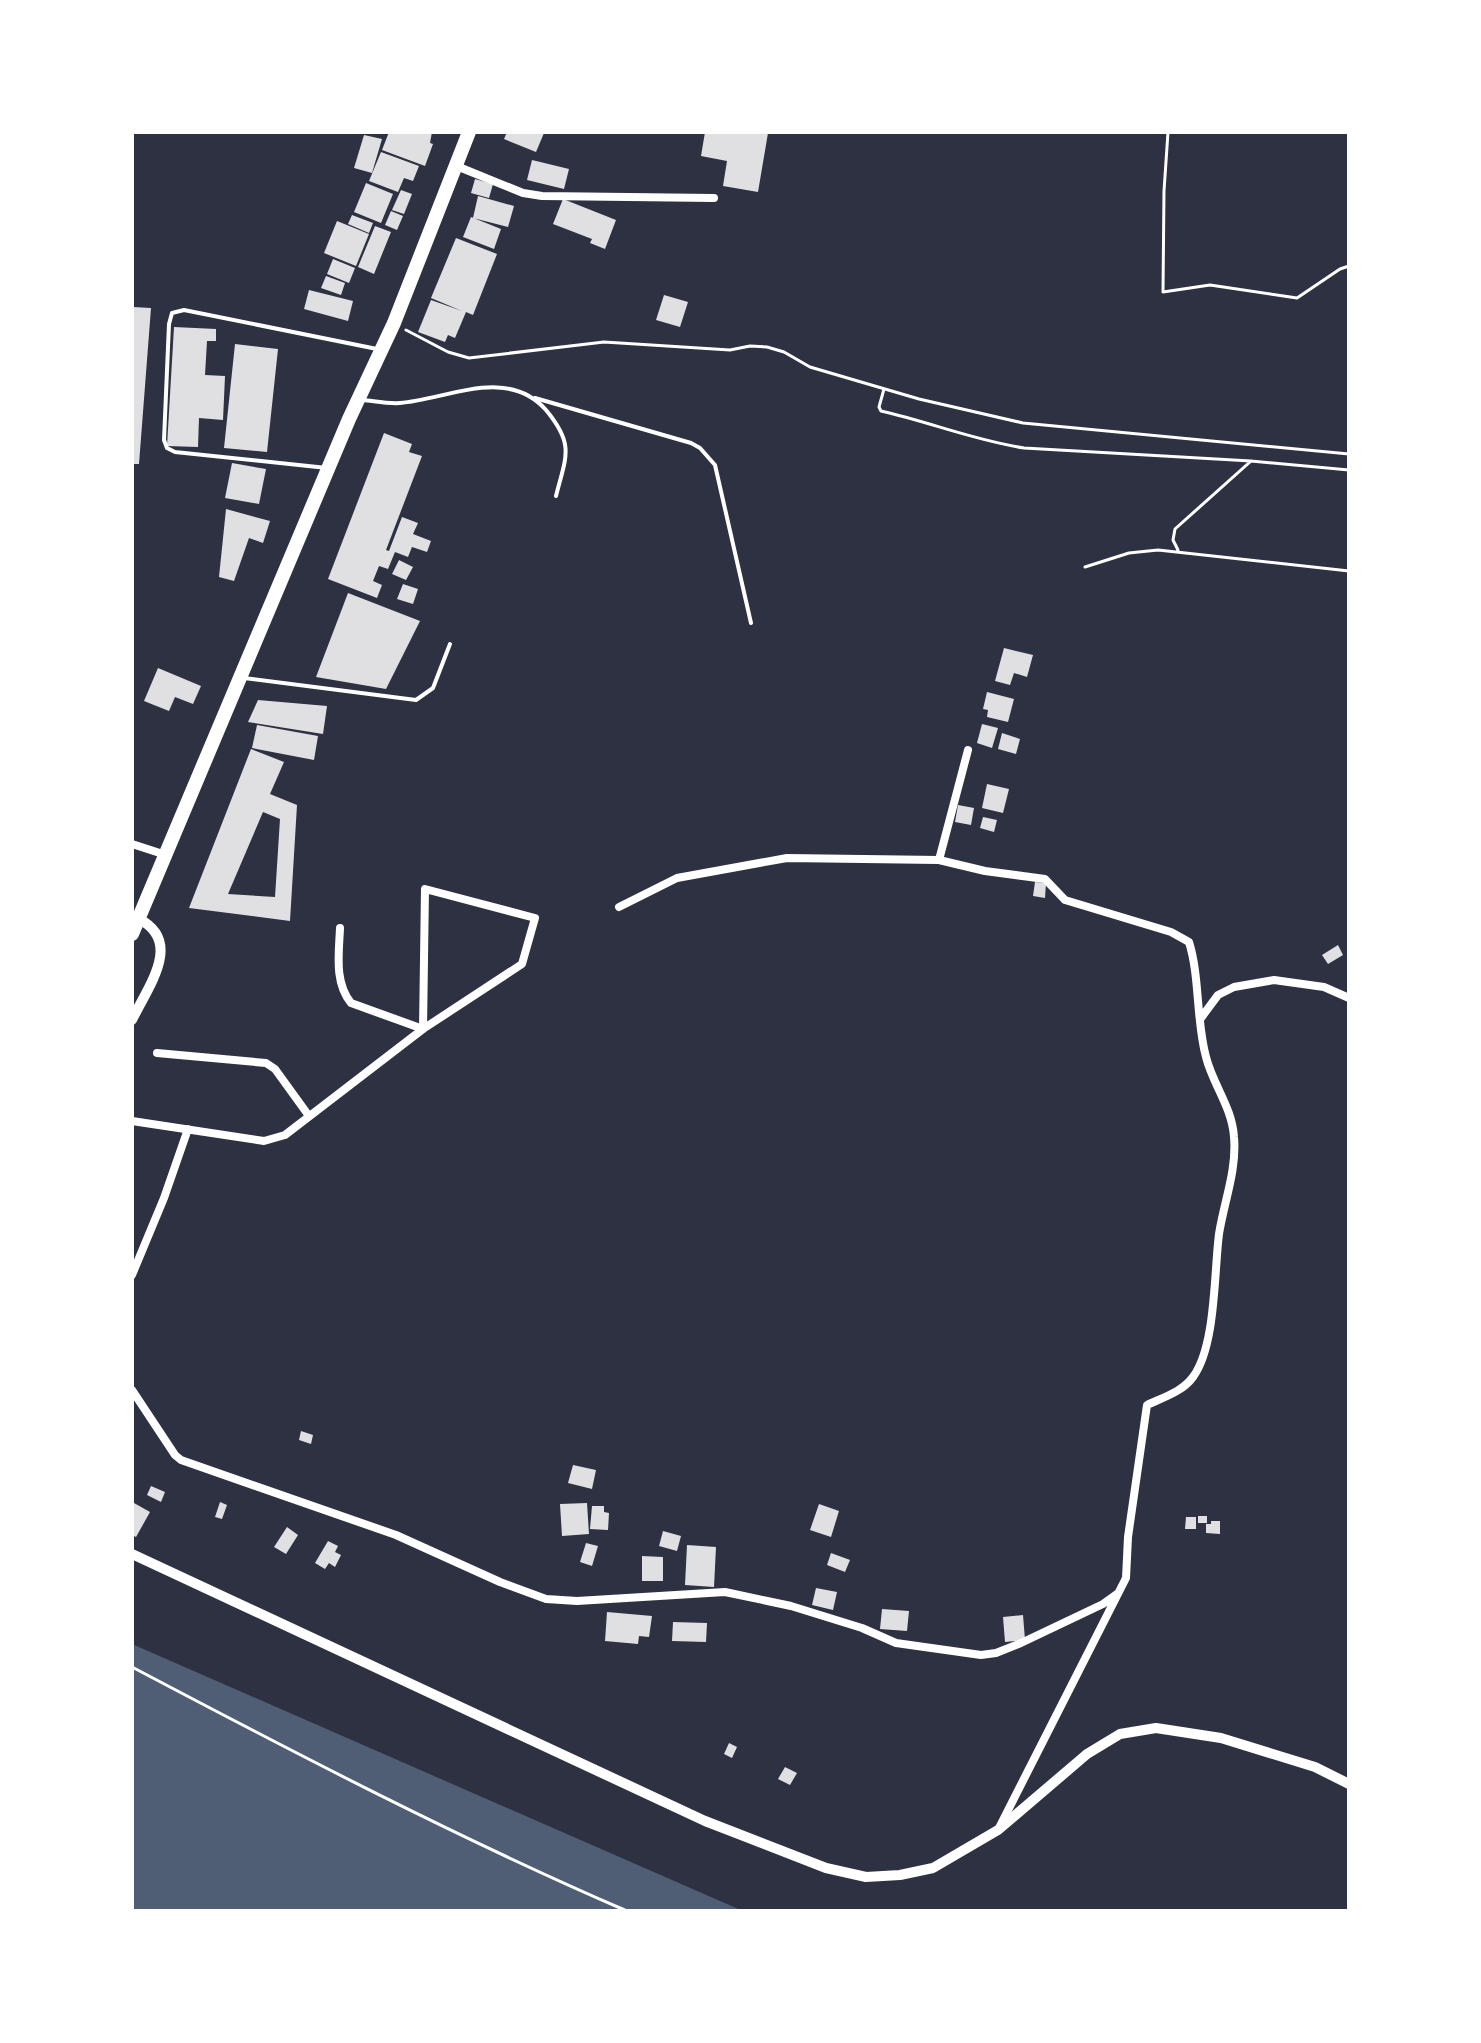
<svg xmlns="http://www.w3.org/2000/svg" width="1481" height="2043" font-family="'Varela Round',sans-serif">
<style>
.water{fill:#4f5d75}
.building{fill:#e0e0e3;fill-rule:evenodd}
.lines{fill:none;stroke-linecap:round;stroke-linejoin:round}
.path{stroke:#fff;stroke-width:3}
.service{stroke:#fff;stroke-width:4}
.minor{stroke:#fff;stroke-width:8}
.tertiary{stroke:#fff;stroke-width:10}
.trunk{stroke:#fff;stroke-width:14}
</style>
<rect width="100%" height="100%" fill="#2d3142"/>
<path class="water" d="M132 1644 743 1911H132Z"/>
<path class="building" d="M389 132H432L430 143 433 144 425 166 382 150Z
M507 132H542L544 133 536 152 504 139Z
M705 132 768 133 758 192 723 186 727 161 701 156Z
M364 135 382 139 372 173 354 168Z
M381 152 419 166 413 181 404 178 398 192 369 181Z
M532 160 569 169 564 189 527 180Z
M475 179 493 184 489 198 471 193Z
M366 183 393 194 381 223 354 212Z
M401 190 412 194 404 214 392 210Z
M478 196 514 206 508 227 473 218Z
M563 199 616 220 605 249 590 243 592 239 553 224Z
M391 211 403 216 397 230 385 225Z
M352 215 373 223 369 233 348 224Z
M471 217 501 229 494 249 463 237Z
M337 221 369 234 356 266 324 253Z
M375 226 391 232 374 274 358 267Z
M456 238 497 254 473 315 466 312 455 338 448 335 445 342 418 332 431 300 462 311 431 298Z
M333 259 355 268 349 283 327 274Z
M326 276 345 283 341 295 321 288Z
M309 290 353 301 348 321 304 309Z
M664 295 688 302 680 327 656 320Z
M133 307 151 308 139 464H132Z
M174 327 216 329V341H207L205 375 225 376 223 420 199 418 198 447 167 446Z
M235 344 278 349 267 452 224 448Z
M384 433 412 444 409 452 422 456 386 550 389 551 402 517 418 523 413 534 431 541 427 552 412 547 408 557 395 552 388 569 379 566 373 581 382 585 377 598 328 579Z
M232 463 266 469 259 504 225 498Z
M226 509 270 521 263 543 249 538 234 581 219 577Z
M399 560 413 567 406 580 392 574Z
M403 584 418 589 413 604 397 599Z
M348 593 420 621 386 689 316 677Z
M1004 648 1033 655 1027 677 1014 673 1010 685 995 681Z
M158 668 201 686 193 704 175 697 169 711 144 701Z
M987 692 1014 699 1008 722 987 717 988 710 983 709Z
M258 700 327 706 323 734 248 722Z
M982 724 998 728 992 748 977 743Z
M257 725 318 736 314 760 252 748Z
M1002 733 1020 739 1016 754 998 749Z
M251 749 284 762 270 794 297 805 290 921 189 908ZM263 812 280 819 275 897 228 894Z
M987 784 1009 789 1003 813 982 808Z
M958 805 974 808 971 825 955 822Z
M983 817 997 820 994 832 980 828Z
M1035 882 1046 883 1045 898 1033 896Z
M1338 945 1343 955 1328 964 1322 955Z
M301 1431 313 1435 311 1444 299 1440Z
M573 1465 596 1470 592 1489 568 1483Z
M151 1486 165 1492 161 1502 147 1495Z
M220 1502 227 1505 222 1519 215 1517Z
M134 1503 150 1512 136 1537 132 1535Z
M587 1503 589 1534 562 1536 560 1504Z
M819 1504 839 1511 831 1537 810 1530Z
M592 1506H604V1512L609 1513 608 1530 590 1529Z
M1198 1516H1207V1523H1198Z
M1186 1517H1196V1529H1185Z
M1211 1521H1220V1534L1206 1533V1524H1211Z
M287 1527 298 1535 286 1554 274 1547Z
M663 1531 681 1536 677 1551 659 1546Z
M328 1541 338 1546 335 1552 341 1555 335 1567 329 1563 325 1569 315 1563Z
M586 1543 598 1546 592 1566 580 1562Z
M687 1545 716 1547 714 1587 685 1585Z
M831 1553 850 1560 845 1572 827 1565Z
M642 1556 663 1557V1581H642Z
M816 1588 837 1592 833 1610 812 1605Z
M882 1609 909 1611 907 1631 880 1629Z
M607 1612 652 1616 649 1637 639 1636 638 1644 605 1641Z
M1023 1615 1025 1640 1005 1642 1003 1617Z
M673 1622 707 1623 706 1642 672 1641Z
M729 1743 737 1747 732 1758 724 1754Z
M785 1767 797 1773 790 1785 778 1779Z"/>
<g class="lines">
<path class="path" d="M1168 132 1164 191 1163 292 1210 285 1297 298 1340 269 1349 266
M406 330 448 352 469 358 604 342 730 350 750 346 767 347 784 352 810 367 919 399 1023 423 1349 454
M884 389 879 407 881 411C930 422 973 440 1024 448L1251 461 1349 470
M1178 550 1173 540 1175 529 1251 461
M1085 567 1129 553 1158 550 1349 571
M132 1667C295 1753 458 1838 627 1911"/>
<path class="service" d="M535 398 691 443 700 448 715 465 751 623
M363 400C374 401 388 404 400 403 448 399 507 366 546 410 575 445 566 456 556 496
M327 468 175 452 167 448 164 440 169 324 172 313 184 310 377 349
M244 678 416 700 433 688 450 644"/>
<path class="minor" d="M454 165 523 193 542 196 714 198
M132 844 166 855
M939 860 968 750
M619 907 677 878 787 858 939 860 985 871 1045 879 1065 900 1171 932 1189 942C1200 977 1196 1021 1206 1057 1213 1085 1232 1107 1234 1137 1237 1170 1224 1202 1219 1234 1214 1272 1216 1346 1193 1377 1182 1392 1164 1397 1147 1405L1128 1537 1126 1578 1000 1826
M1201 1018 1218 995 1234 987 1274 980 1324 987 1349 998
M157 1053 266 1063 275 1069 309 1116
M132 1121 264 1141 285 1135 423 1029 522 964 535 918 425 889 423 1029 351 1003C334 982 339 953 340 928
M132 1275 164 1198 188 1129
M132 1390 175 1455 181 1460 396 1535 500 1582 546 1599 577 1601 725 1592 791 1606 862 1628 896 1643 981 1655 996 1653 1021 1643 1103 1604 1117 1594"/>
<path class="tertiary" d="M132 1020C147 988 184 942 139 919
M132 1554 705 1821 826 1868 866 1877 900 1875 933 1868 998 1830 1087 1754 1120 1734 1156 1728 1221 1738 1315 1767 1349 1784"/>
<path class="trunk" d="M132 934 349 419 394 323 469 132"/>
</g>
<rect width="1481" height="2043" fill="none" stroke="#ffffff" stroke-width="268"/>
</svg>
